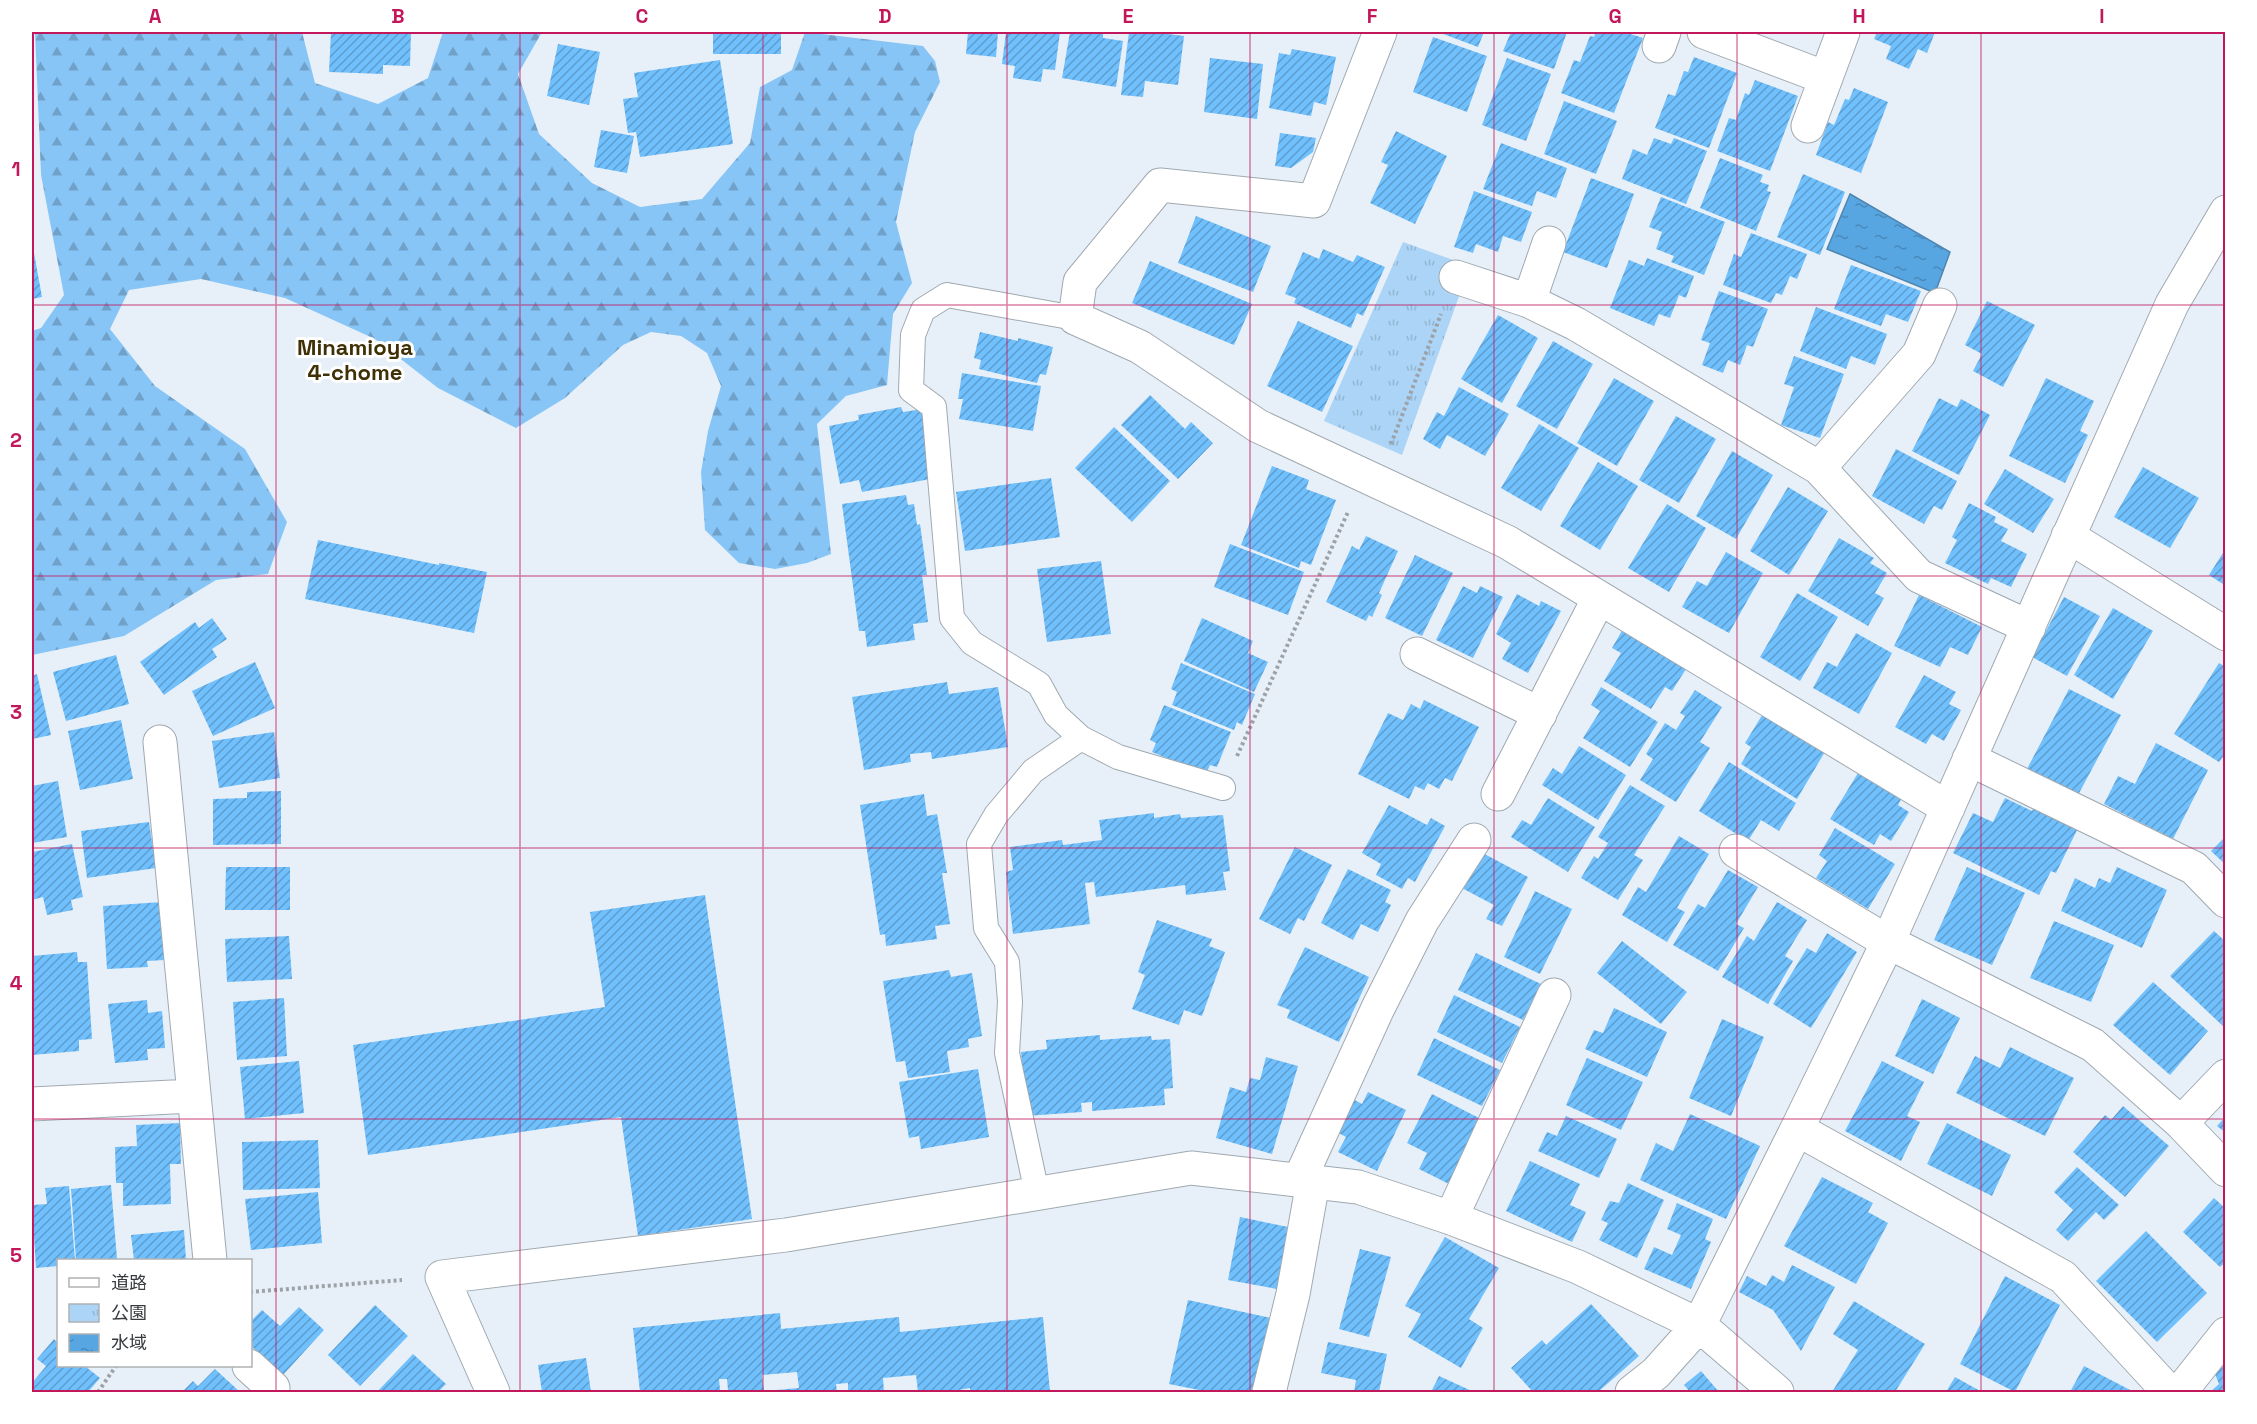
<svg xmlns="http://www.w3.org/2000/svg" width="2257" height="1424" font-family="'Space Grotesk','Noto Sans JP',sans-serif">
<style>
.forest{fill:url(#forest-firs)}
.park{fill:url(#park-tufts)}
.water{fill:url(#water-ripples);stroke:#4e86b1;stroke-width:1.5}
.building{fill:url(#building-hatch);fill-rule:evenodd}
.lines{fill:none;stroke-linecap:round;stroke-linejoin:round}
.service-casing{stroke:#a0a9b0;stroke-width:26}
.minor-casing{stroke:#a0a9b0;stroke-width:35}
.path{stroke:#9ca2a8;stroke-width:4;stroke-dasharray:3 3;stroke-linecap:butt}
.service{stroke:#fff;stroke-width:24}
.minor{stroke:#fff;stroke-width:33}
.grid{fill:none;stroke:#c2185b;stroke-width:1.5;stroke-opacity:0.55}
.labels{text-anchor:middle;stroke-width:6;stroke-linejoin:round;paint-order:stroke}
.neighbourhood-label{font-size:22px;font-weight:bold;fill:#3f3006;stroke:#fff}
.neatline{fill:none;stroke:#c2185b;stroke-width:2}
.grid-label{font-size:20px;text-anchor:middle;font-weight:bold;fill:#c2185b}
</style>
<defs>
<pattern id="forest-firs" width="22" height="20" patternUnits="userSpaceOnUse" patternTransform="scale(1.5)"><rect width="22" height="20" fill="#88c5f7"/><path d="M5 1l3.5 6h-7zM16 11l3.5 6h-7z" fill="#70a1c9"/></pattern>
<pattern id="park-tufts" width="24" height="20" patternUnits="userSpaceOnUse" patternTransform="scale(1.5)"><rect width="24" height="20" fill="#abd4f6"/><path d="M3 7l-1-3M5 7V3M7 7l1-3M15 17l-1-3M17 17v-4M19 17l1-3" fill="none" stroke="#94b7d4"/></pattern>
<pattern id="water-ripples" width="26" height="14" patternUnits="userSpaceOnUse" patternTransform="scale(1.5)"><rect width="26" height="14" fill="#57a6e2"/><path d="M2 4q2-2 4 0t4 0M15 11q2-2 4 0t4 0" fill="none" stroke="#4988b9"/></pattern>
<pattern id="building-hatch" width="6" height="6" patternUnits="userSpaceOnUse" patternTransform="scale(1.5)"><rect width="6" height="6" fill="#70c0fd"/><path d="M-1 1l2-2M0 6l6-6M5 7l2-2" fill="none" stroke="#5d9dce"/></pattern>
</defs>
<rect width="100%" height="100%" fill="#e7f0f8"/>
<path class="forest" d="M35 32H302L315 83 378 104 428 78 443 32H542L518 74 539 134 592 183 640 207 702 199 750 143 760 87 792 70 805 32 923 46 935 61 940 82 915 132 896 222 912 283 893 314 887 385 846 396 817 424 831 554 807 563 775 569 739 563 705 530 701 472 708 431 721 386 707 353 681 336 651 332 623 345 565 398 516 428 438 388 375 339 285 298 201 279 129 290 110 329 155 386 245 449 287 522 268 574 216 580 124 636 32 655V331L41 328 64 295 41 175Z"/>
<path class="park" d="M1403 242 1470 266 1402 455 1324 421Z"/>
<path class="water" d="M1850 194 1950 252 1935 293 1827 249Z"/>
<path class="building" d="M331 32H411L410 66 383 65V74L329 72Z
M713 32H781V54H713Z
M968 32H998L996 57 966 54Z
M1006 32H1060L1055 70 1043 69 1041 82 1013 78 1015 66 1002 64Z
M1070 32H1103V38L1123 41 1116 87 1062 78Z
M1129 32H1152L1184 36 1178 85 1145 81 1143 97 1121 95Z
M1438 32H1484L1478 47Z
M1511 32H1567L1554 69 1503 51Z
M1596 32H1624L1643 38 1614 113 1561 93 1574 60 1580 62 1590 36 1594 37Z
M1877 32H1935L1927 53 1918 49 1909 69 1886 59 1891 46 1874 39Z
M1433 37 1487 56 1467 112 1413 92Z
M558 44 600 52 589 105 547 96Z
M1292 49 1336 57 1326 105 1314 102 1311 116 1269 108 1279 53 1290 55Z
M1694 57 1737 73 1709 148 1655 128 1668 94 1675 96 1684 71 1688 72Z
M1210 58 1263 64 1257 119 1204 112Z
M1507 58 1551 74 1526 141 1482 125Z
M720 60 733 144 640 157 636 132 628 133 623 99 638 97 634 73Z
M1755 80 1798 96 1770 171 1717 151 1729 118 1736 120 1745 93 1749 95Z
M1854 88 1888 102 1861 173 1816 155 1828 122 1834 125 1845 99 1849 100Z
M1564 101 1617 121 1596 174 1544 154Z
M601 130 634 136 627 173 594 167Z
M1396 131 1447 156 1415 224 1370 203 1388 165 1381 162Z
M1280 133 1316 138 1313 152 1291 168 1275 166Z
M1654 138 1671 144 1674 138 1707 151 1686 204 1622 179 1633 149 1647 155Z
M1501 143 1567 168 1556 198 1537 191 1532 206 1483 189Z
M1720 158 1763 175 1760 182 1769 185 1767 191 1771 192 1756 231 1700 208Z
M1803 174 1845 192 1820 255 1777 237Z
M1591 178 1634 194 1607 268 1563 252Z
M1474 191 1532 212 1521 242 1503 236 1498 252 1476 244 1473 253 1454 247Z
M1661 197 1725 222 1704 275 1671 262 1674 256 1656 249 1662 232 1649 227Z
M1196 216 1271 246 1253 292 1178 263Z
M1751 233 1807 254 1797 279 1790 276 1782 295 1776 293 1771 303 1723 285 1734 254 1741 257Z
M32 242 42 297 32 299Z
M1323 249 1353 262 1357 255 1385 267 1363 316 1357 313 1351 328 1294 303 1296 298 1285 294 1303 252 1319 259Z
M1647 258 1694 276 1686 298 1679 295 1670 318 1659 314 1654 326 1610 308 1629 260 1644 266Z
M1150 261 1252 304 1234 345 1132 303Z
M1851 265 1921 291 1908 322 1886 314 1881 326 1834 309Z
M1719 291 1768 309 1753 347 1747 345 1740 365 1728 360 1723 373 1702 365 1710 343 1701 340Z
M1987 301 2035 325 2003 387 1973 371 1982 354 1965 345Z
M1816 307 1887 334 1875 365 1851 356 1846 369 1800 351Z
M1498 315 1538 338 1502 403 1461 379Z
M1298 321 1353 346 1322 412 1267 386Z
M980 332 1018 341V338L1053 347 1046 375 1040 374 1037 383 979 369 981 360 974 358Z
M1553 341 1593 364 1557 429 1516 406Z
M1794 356 1844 374 1820 438 1781 425 1794 387 1784 384Z
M962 373 1041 386 1033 431 959 419 963 399H958Z
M1614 378 1654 401 1617 466 1577 443Z
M2046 378 2094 401 2080 431 2088 435 2065 483 2009 456Z
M1459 387 1509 414 1485 456 1447 435 1440 449 1423 439 1437 412 1444 416Z
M1150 395 1185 429 1191 422 1213 443 1178 479 1121 425Z
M1939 398 1957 407 1961 399 1990 415 1959 475 1912 451Z
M901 407 903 412 923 409 930 479 862 492 859 480 840 484 829 426 859 420 858 415Z
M1676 416 1716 439 1679 503 1639 480Z
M1539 424 1579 448 1541 511 1501 488Z
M1114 427 1170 481 1132 522 1075 468Z
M1896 449 1957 481 1942 510 1934 506 1924 524 1872 496Z
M1732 451 1773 475 1736 539 1696 516Z
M1598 462 1638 486 1600 550 1560 526Z
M1272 466 1309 480 1306 489 1336 500 1311 565 1301 561 1299 568 1241 545Z
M2143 467 2199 498 2170 548 2114 517Z
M2005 469 2054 499 2033 533 1984 504Z
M1051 478 1060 537 965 551 956 492Z
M1788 487 1828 511 1789 575 1750 551Z
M906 495 908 505 914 504 917 525 920 524 927 575H922L928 622 913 624 915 640 867 647 865 631H859L842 504Z
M1969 503 1996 517 1994 522 2008 529 2001 541 2027 554 2011 587 1991 578 1988 584 1945 563 1957 540 1952 537Z
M1667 504 1706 528 1669 592 1628 568Z
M1366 536 1398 551 1379 593 1382 595 1372 617 1369 615 1366 621 1326 602 1352 546 1359 550Z
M1839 538 1874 558 1870 563 1887 573 1875 593 1884 598 1868 626 1808 591Z
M318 540 439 565V563L487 572 474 633 305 599Z
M1230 544 1304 572 1288 615 1214 587Z
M2226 548V586L2209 575Z
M1726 552 1763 573 1729 633 1682 607 1697 581 1707 586Z
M1415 555 1453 573 1422 636 1385 618Z
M1101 561 1111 634 1047 642 1037 569Z
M1463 586 1477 593 1480 586 1503 597 1473 658 1436 640Z
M1797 593 1838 617 1800 681 1760 657Z
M1517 594 1539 606 1541 601 1561 611 1528 673 1502 659 1511 643 1496 634Z
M1919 595 1982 627 1968 655 1950 647 1940 667 1894 646Z
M2064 597 2100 616 2067 676 2032 657Z
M2113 608 2153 631 2113 699 2074 675Z
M212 618 227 639 212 649 217 657 164 695 140 662 195 622 199 628Z
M1202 618 1253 641 1248 653 1268 662 1254 692 1184 661Z
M1623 629 1686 669 1672 691 1665 687 1651 709 1604 681 1621 653 1612 648Z
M1856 633 1892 653 1859 714 1813 688 1827 662 1837 667Z
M116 655 129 704 66 721 53 672Z
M255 662 275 708 213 736 192 691Z
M1181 663 1255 694 1242 725 1237 722 1234 730 1172 705 1177 692 1171 689Z
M2219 663 2226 667V753L2219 762 2174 734Z
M37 674 51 735 32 739V676Z
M1924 675 1956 692 1949 704 1961 710 1944 741 1932 734 1926 744 1895 727Z
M947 682 949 694 998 687 1008 747 932 759 931 752 910 754 911 762 864 770 852 697Z
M1601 687 1658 722 1630 767 1583 738 1600 711 1591 705Z
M2069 689 2121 715 2078 795 2027 769Z
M1695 690 1722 707 1700 742 1710 748 1676 802 1640 780 1653 759 1646 754 1665 723 1676 730 1685 716 1680 713Z
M1424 700 1479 727 1452 781 1445 778 1439 789 1428 783 1424 790 1415 786 1409 799 1358 774 1388 713 1403 720 1411 704 1420 709Z
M1164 705 1231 732 1217 767 1210 765 1206 774 1152 752 1156 743 1150 740Z
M1764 712 1826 750 1797 799 1741 764 1751 747 1745 743Z
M121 720 133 779 80 790 68 731Z
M274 732 280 778 219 788 212 741Z
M2156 743 2208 770 2173 839 2104 804 2118 776 2135 784Z
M1579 746 1626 775 1598 820 1542 785 1553 768 1562 774Z
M1729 762 1796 803 1779 831 1761 820 1748 841 1699 811Z
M1861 768 1904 794 1898 805 1909 812 1891 841 1880 834 1874 845 1830 819Z
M58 781 67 837 32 843V786Z
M1630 785 1665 806 1634 855 1643 860 1618 900 1581 878 1594 856 1598 859 1608 843 1598 837Z
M281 791V844L213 845V799L247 798V792Z
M924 794 927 816 937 814 947 873H942L950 924 935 926 937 939 886 946 885 934 880 935 860 805Z
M1548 798 1595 827 1568 872 1511 837 1522 820 1531 825Z
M2005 798 2032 811 2036 804 2079 826 2056 873 2051 871 2039 895 1953 853 1973 813 1993 822Z
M1389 805 1427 825 1431 818 1445 826 1415 882 1408 878 1402 889 1376 875 1381 864 1362 853Z
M1154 813V818L1180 814 1181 818 1223 815 1230 871 1223 872 1226 890 1186 895 1185 885 1096 897 1094 882 1085 883 1090 924 1013 934 1006 872 1013 870 1010 847 1062 840 1063 845 1102 840 1099 820Z
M149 822 156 868 87 878 81 831Z
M1835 828 1895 864 1868 909 1816 878 1827 861 1819 855Z
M1679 836 1709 854 1677 908 1685 912 1667 942 1622 915 1638 887 1646 892Z
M2226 836V865L2211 851Z
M72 844 83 897 71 900 73 910 47 915 43 897 32 900V852Z
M1295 847 1332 865 1304 921 1298 918 1290 934 1259 919Z
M1477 850 1528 877 1502 926 1486 919 1494 905 1458 886Z
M226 867H290V910H225Z
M1967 867 2025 893 1992 965 1934 940Z
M2117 867 2167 890 2142 948 2061 911 2075 878 2095 888 2099 878 2110 883Z
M1348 869 1391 890 1385 902 1391 905 1378 932 1361 924 1353 940 1321 923Z
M1728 870 1758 887 1736 924 1744 928 1718 971 1673 945 1698 904 1705 908Z
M1535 891 1572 909 1540 974 1504 957Z
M705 895 752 1219 638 1236 621 1117 368 1155 353 1045 605 1007 590 912Z
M162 902 165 960 147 961 148 967 107 969 103 906Z
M1777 902 1807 920 1785 956 1793 961 1768 1004 1722 977 1747 936 1754 941Z
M1157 920 1212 939 1209 946 1225 952 1202 1016 1184 1010 1179 1025 1132 1009 1145 975 1138 972Z
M2054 921 2114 945 2091 1002 2030 978Z
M2214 931 2226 942V1029L2170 976Z
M1827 933 1857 952 1811 1028 1773 1004 1807 948 1816 953Z
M289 936 292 979 227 982 225 939Z
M1622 941 1687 992 1661 1024 1597 973Z
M1305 947 1369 977 1339 1042 1287 1018 1290 1010 1277 1005Z
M77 952 78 962H87L92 1039 79 1040V1051L32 1055V956Z
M1476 953 1541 984 1523 1020 1458 990Z
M949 970 951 977 972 973 982 1036 968 1039 969 1047 947 1051 950 1072 908 1078 905 1061 896 1062 883 981Z
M2153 982 2208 1031 2170 1075 2113 1025Z
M1454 995 1520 1027 1502 1063 1437 1032Z
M284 998 287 1056 237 1060 233 1002Z
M1922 999 1960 1018 1933 1074 1895 1056Z
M147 1000 148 1013 162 1011 165 1048 147 1049 148 1060 115 1063 108 1004Z
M1614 1008 1667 1032 1647 1077 1585 1049 1594 1030 1603 1033Z
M1722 1019 1764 1037 1731 1116 1689 1098Z
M1100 1035V1040L1151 1036 1152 1040 1170 1039 1173 1088 1164 1089 1165 1105 1092 1111V1102L1081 1103 1082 1112 1026 1116 1021 1052 1047 1049 1046 1040Z
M1434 1038 1500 1070 1482 1106 1417 1075Z
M2010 1047 2074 1078 2045 1136 1956 1093 1975 1056 2000 1068Z
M1266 1057 1298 1066 1272 1154 1216 1138 1230 1087 1246 1092 1250 1078 1260 1080Z
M1587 1058 1643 1082 1621 1130 1566 1105Z
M299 1061 304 1113 245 1119 240 1067Z
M1882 1061 1924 1082 1907 1116 1920 1122 1901 1161 1845 1131Z
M978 1069 989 1137 921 1149 919 1136 909 1138 899 1082Z
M1368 1092 1406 1110 1377 1171 1338 1152 1346 1137 1335 1131 1351 1098 1362 1104Z
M1432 1094 1481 1119 1449 1184 1419 1169 1427 1153 1407 1143Z
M2123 1106 2169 1146 2125 1197 2073 1152 2105 1115 2111 1120Z
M1690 1114 1760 1146 1726 1219 1640 1180 1656 1143 1673 1151Z
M1566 1116 1617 1139 1599 1178 1538 1151 1547 1132 1557 1136Z
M2226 1116V1133L2217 1126Z
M180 1123 181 1164H170L171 1204 123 1206V1183H116L115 1147 137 1146 136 1125Z
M1947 1123 2011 1155 1992 1196 1927 1164Z
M318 1140 320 1188 243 1190 242 1142Z
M1530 1161 1580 1184 1570 1205 1586 1212 1572 1242 1506 1211Z
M2077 1167 2119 1205 2104 1220 2096 1212 2068 1241 2056 1230 2073 1210 2054 1192Z
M1822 1177 1873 1203 1868 1212 1888 1223 1856 1284 1784 1246Z
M1628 1183 1664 1200 1637 1258 1599 1240 1608 1223 1601 1220 1610 1201 1619 1203Z
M111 1185 117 1259 76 1260 71 1189Z
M69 1186 75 1260H58V1266L36 1268 32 1205 47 1204 45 1188Z
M318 1192 322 1243 251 1250 245 1199Z
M2214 1198 2226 1209V1262L2220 1267 2183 1232Z
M1677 1203 1713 1219 1705 1239 1711 1242 1691 1289 1644 1269 1654 1247 1672 1255 1681 1235 1667 1229Z
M1240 1217 1288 1227 1277 1289 1228 1280Z
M184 1230 186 1260H134L131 1235Z
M2146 1231 2207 1293 2157 1342 2096 1281Z
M1445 1237 1499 1268 1469 1319 1483 1328 1461 1368 1408 1337 1421 1314 1405 1306Z
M1360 1249 1391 1257 1369 1337 1339 1329Z
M1792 1265 1835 1287 1801 1351 1773 1310 1739 1292 1747 1276 1766 1286 1772 1275 1784 1282Z
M2005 1276 2060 1305 2015 1392 1960 1364Z
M1188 1300 1271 1318 1254 1392H1209L1169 1384Z
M1854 1301 1925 1344 1895 1392H1832L1858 1350 1833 1334Z
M1591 1304 1639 1356 1598 1392H1533L1511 1368 1542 1340 1546 1345Z
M375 1305 408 1336 360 1386 328 1355Z
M299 1307 324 1330 283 1375 250 1345V1322L262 1310 280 1326Z
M780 1313 781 1329 899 1317 900 1332 1043 1317 1050 1392H970V1388L959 1390V1392H918L916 1375 883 1378 884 1392H848V1383L836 1384 837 1392H765V1391L799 1388 797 1372 762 1375 764 1392H640L633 1328ZM719 1379H727L728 1390H720Z
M54 1339 58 1343V1366H85L100 1378 88 1392H32V1383L46 1366 37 1359Z
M1328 1342 1387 1354 1379 1392H1354L1356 1380 1321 1373Z
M413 1354 446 1384 438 1392H377Z
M586 1358 591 1392H542L538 1365Z
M2226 1363V1392H2210L2219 1384 2215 1374Z
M2084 1366 2134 1392H2070Z
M215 1369 240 1392H182L193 1381 198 1386Z
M1701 1371 1719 1392H1690L1684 1385Z
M1439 1376 1474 1392H1431Z
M1955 1377 1982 1392H1946Z"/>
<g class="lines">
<g class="service-casing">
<path id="service" d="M1081 738 1118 757 1223 788
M1037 1193 1007 1053 1010 1002 1007 962 986 928 979 844 996 815 1033 771 1081 738 1056 715 1039 684 972 643 952 618 934 407 911 390 913 335 923 310 947 295 1075 318"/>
</g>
<g class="minor-casing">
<path id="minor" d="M1380 32 1314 201 1160 185 1080 282 1075 318 1140 347 1258 426 1507 542 1948 808
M1704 32 1826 78
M1659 46 1664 32
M1808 126 1843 32
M1456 277 1529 301 1576 324 1819 468 1919 576 2029 627
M1529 301 1549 243
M1819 468 1919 354 1940 305
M2068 536 2226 634
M1417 654 1540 714
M160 742 210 1260
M1969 759 2194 868 2226 901
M1498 794 1599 598
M1736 851 1888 942 2093 1045 2181 1123 2226 1170
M32 1104 192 1096
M2181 1123 2226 1076
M1797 1129 2063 1277 2169 1392
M1299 1181 1378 1008 1422 921 1474 840
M1451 1218 1554 995
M249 1366 273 1388
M493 1392 442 1277 786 1235 1191 1168 1358 1187 1451 1218 1578 1267 1699 1325 1777 1392
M1269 1392 1293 1294 1313 1182
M1632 1392 1656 1373 1699 1325 1797 1129 1888 942 2172 304 2226 212
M2180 1392 2226 1334"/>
</g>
<path class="path" d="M1391 444 1441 314
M1237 756 1348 512
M250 1292 402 1280
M98 1392 116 1366"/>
<use href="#service" class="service"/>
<use href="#minor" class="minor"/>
</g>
<path class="grid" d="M276 32V1392M520 32V1392M763 32V1392M1007 32V1392M1250 32V1392M1494 32V1392M1737 32V1392M1981 32V1392M32 305H2226M32 576H2226M32 848H2226M32 1119H2226"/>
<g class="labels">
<g class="neighbourhood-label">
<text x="355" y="355">Minamioya<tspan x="355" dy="25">4-chome</tspan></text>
</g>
</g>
<rect width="2257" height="1424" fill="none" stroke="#ffffff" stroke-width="66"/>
<rect x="57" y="1259" width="195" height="108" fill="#ffffff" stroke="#afb1b2" stroke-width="1.5"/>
<rect x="69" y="1278" width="30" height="9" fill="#ffffff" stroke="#afb1b2" stroke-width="1.5"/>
<text x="111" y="1289" font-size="18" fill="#383b3e">道路</text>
<rect x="69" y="1304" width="30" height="18" fill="url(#park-tufts)" stroke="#afb1b2" stroke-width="1.5"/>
<text x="111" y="1319" font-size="18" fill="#383b3e">公園</text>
<rect x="69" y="1334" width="30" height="18" fill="url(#water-ripples)" stroke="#afb1b2" stroke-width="1.5"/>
<text x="111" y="1349" font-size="18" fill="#383b3e">水域</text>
<rect x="33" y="33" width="2191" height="1358" class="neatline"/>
<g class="grid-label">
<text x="155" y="23">A</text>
<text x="398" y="23">B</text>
<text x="642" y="23">C</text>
<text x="885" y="23">D</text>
<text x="1128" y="23">E</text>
<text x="1372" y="23">F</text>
<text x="1615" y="23">G</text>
<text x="1859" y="23">H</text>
<text x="2102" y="23">I</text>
<text x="16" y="176">1</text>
<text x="16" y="447">2</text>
<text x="16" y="719">3</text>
<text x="16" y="990">4</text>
<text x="16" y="1262">5</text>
</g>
</svg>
